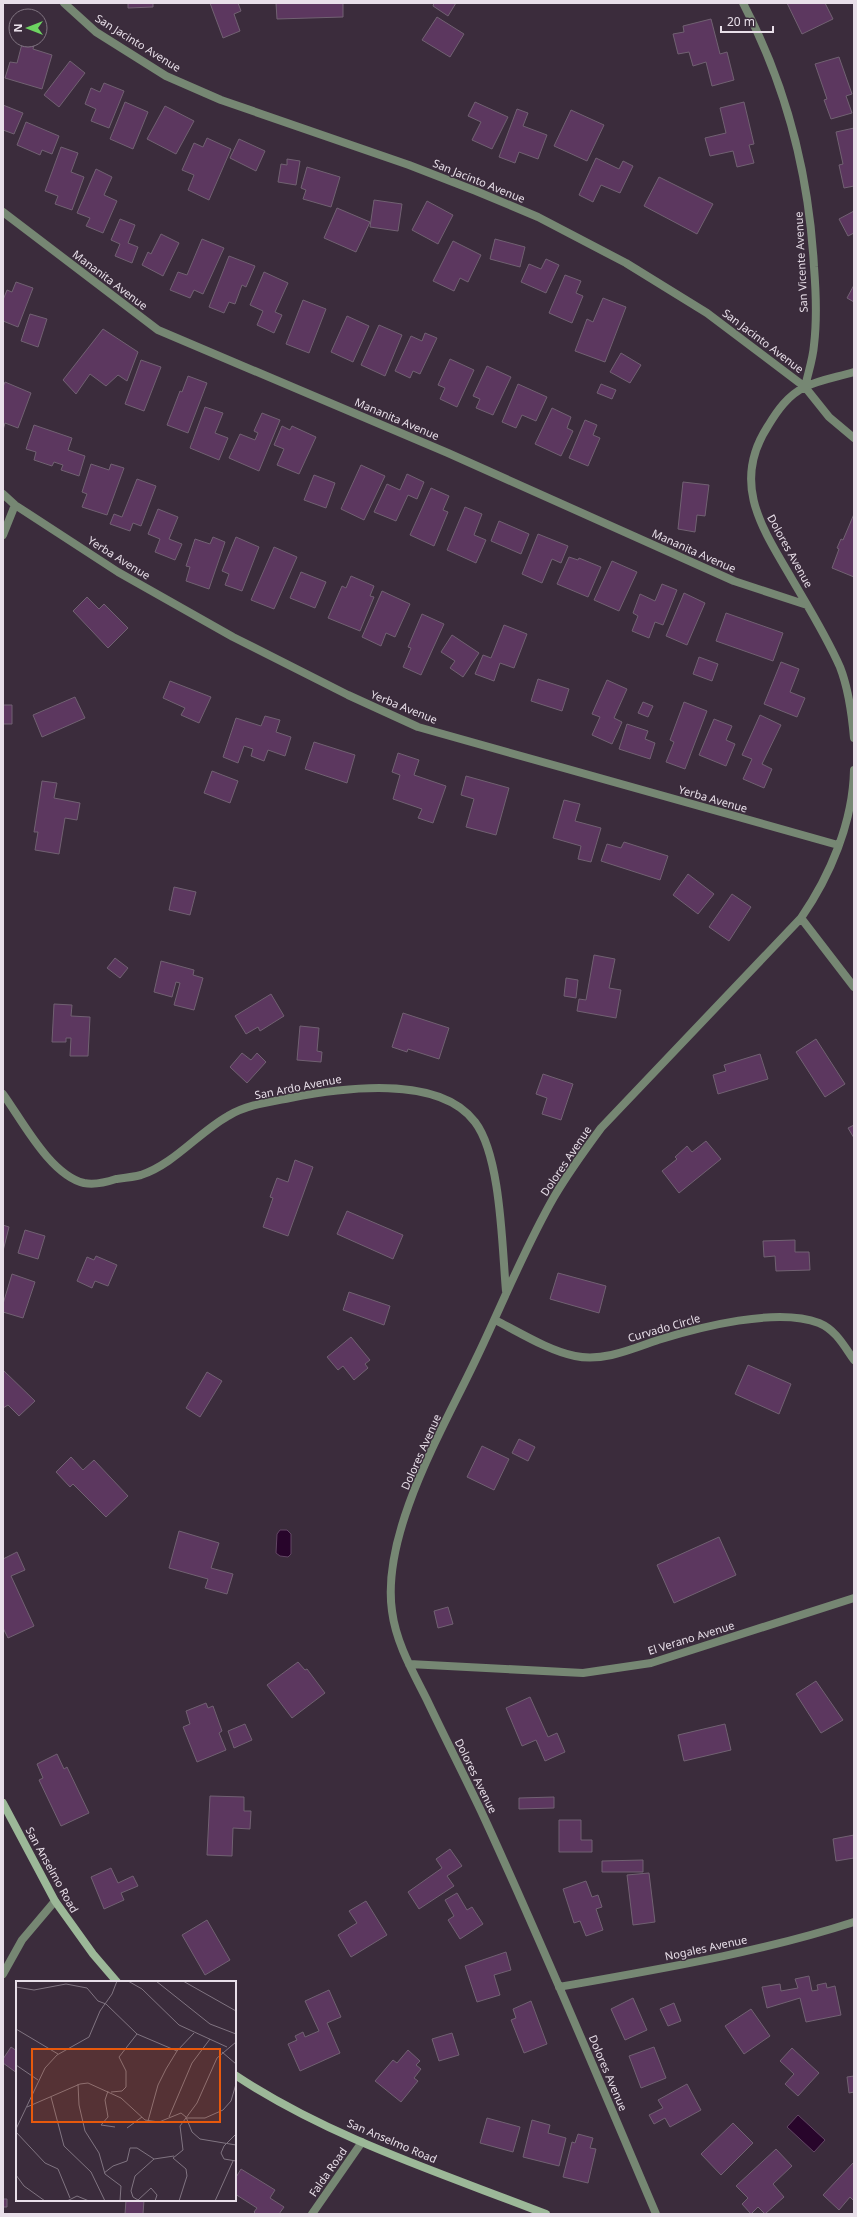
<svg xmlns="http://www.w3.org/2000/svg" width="857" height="2217" font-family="'Noto Sans',sans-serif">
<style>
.water{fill:#28052b;stroke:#624664}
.building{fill:#5c375f;stroke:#716172}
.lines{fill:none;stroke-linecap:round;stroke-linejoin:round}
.street{stroke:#768773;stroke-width:8}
.secondary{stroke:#9cb898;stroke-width:8}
.labels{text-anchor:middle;stroke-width:3;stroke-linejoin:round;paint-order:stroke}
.street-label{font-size:11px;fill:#e8dfe9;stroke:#3b2c3c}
.inset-road{fill:none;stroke:#807481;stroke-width:1}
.view{fill:#e8590c;fill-opacity:0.15;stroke:#e8590c;stroke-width:2}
.inset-edge{fill:none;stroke:#e8dfe9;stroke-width:2}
</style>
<rect width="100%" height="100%" fill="#3b2c3c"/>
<path class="water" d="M280 1530H287L291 1534V1554L288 1557 280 1556 276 1553 277 1534Z
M798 2115 825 2140 814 2152 787 2127Z"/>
<path class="building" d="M128 3H153V7L128 8Z
M210 3H238L241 11 234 14 240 31 223 38Z
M276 3H343V17L277 19Z
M434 3H456L448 16 433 6Z
M787 3H825L833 19 802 34Z
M437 17 464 34 450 57 422 40Z
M711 19 720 54 727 52 734 80 712 86 706 62 693 66 689 52 678 54 673 34 684 32 683 26Z
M23 40H35L33 49 52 55 42 89 5 78 10 62 17 63Z
M839 57 852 94 846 96 852 113 831 119 824 100 827 99 815 64Z
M70 61 85 73 59 107 44 95Z
M104 83 124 91 109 128 91 121 96 109 85 104 91 88 100 92Z
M125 102 148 112 133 149 110 139Z
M475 102 508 117 492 149 472 140 481 122 468 116Z
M744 102 754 144 749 145 754 163 737 167 733 151 710 156 705 138 726 133 720 108Z
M3 105 23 113 14 134 3 130Z
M165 106 194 121 176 154 147 139Z
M517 109 528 113 523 126 547 135 538 159 519 152 515 163 499 157Z
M571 110 604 125 587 161 554 146Z
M26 122 59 136 52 154 42 150 40 155 17 145Z
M854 128V186L844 188 839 165 843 164 836 132Z
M207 138 231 149 209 200 188 190 194 175 182 170 194 143 203 147Z
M239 139 265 151 256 171 230 158Z
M61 147 78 153 71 172 84 177 72 210 55 204 58 196 45 191Z
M596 158 619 169 623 161 633 166 620 193 601 185 593 202 579 195Z
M287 159 300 161 296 185 278 182 281 164 287 165Z
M307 167 340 177 331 207 303 199 306 190 301 188Z
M96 169 112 177 104 195 117 201 103 233 86 226 90 218 77 213Z
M659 177 713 204 697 234 644 206Z
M374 200 402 204 398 231 370 227Z
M427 201 453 215 438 244 412 230Z
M337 208 370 222 356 252 324 238Z
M854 211V233L848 236 839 219Z
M120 219 135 225 128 243 138 247 132 263 115 256 120 244 111 240Z
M161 234 179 243 163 276 142 265 148 252 151 254Z
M202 239 224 248 203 294 194 290 190 298 170 290 178 272 187 275Z
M495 239 525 247 520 267 490 259Z
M453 241 481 255 468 282 460 278 454 291 433 281Z
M229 256 255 266 246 287 242 285 235 304 229 302 224 313 209 307Z
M546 259 559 265 546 293 521 282 529 264 541 269Z
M264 272 288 283 275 312 282 315 274 333 257 325 263 311 250 305Z
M565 275 581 281 576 293 583 296 572 323 549 313Z
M16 282 33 288 18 327 3 321V300L7 290 12 292Z
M854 285V302L847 298Z
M603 298 626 307 605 362 575 351 587 319 593 322Z
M303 300 326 309 309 353 286 344Z
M30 314 47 319 38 347 21 341Z
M347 316 369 326 353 362 331 352Z
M379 325 402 335 385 376 361 365Z
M103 329 138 352 127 381 118 375 106 386 90 374 76 394 63 380Z
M425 333 437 338 420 374 413 371 410 378 395 371 411 336 422 341Z
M621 353 641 365 630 383 610 372Z
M450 359 474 370 457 407 440 399 445 388 438 385Z
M141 360 161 367 144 411 125 404Z
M487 366 511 377 493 415 476 408 480 399 473 396Z
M188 376 207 383 188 433 167 425 180 391 182 392Z
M5 382 31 393 18 428 5 423 3 430V387Z
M518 384 547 397 536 421 522 415 516 428 502 422Z
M601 384 616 390 612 399 597 393Z
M205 407 223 413 215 433 228 438 219 460 190 448Z
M552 408 571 417 567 428 573 431 561 456 535 444Z
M262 413 280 420 259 471 229 458 240 434 255 440 258 433 254 431Z
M585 420 597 425 593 435 600 438 588 466 569 458Z
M34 425 72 438 68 450 85 456 79 476 61 470 63 465 54 462 52 466 34 460 36 452 26 449Z
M282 426 290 430 292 426 316 437 299 474 277 465 284 449 274 445Z
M91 464 109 470 111 464 124 468 107 515 82 507 87 494 82 492Z
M361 465 385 476 364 520 341 509Z
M407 474 424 482 417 499 408 495 396 521 374 512 387 484 400 490Z
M314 475 335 483 326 508 304 500Z
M137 479 156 486 141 526 133 523 130 531 110 524 114 514 122 517Z
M683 482 709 485 705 516 697 515 695 532 678 529Z
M431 488 449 496 443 510 448 512 434 546 410 535Z
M465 507 482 514 474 535 486 540 476 563 447 550Z
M158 509 178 517 169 539 182 544 175 560 155 552 160 539 148 534Z
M854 514V577L832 568 839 549 837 548 841 539 843 540Z
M499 521 529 534 521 554 491 541Z
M538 534 568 546 561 563 552 559 542 583 522 574Z
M213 537 225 542 209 589 186 581 190 567 186 566 195 539 210 544Z
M236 537 259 547 242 591 225 585 229 574 222 571Z
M274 547 297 557 274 609 251 600Z
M569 557 578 560 579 558 601 567 588 597 557 584Z
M612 561 637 572 619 611 594 600Z
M301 572 326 582 315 608 290 598Z
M351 576 374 586 370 596 374 597 360 631 328 618 342 586 346 588Z
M662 584 677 590 663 625 655 622 649 638 632 631 638 616 633 613 640 594 655 601Z
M382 591 410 604 395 637 386 633 381 646 362 637Z
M684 593 705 603 687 645 666 636Z
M87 597 99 609 104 604 128 628 108 648 73 611Z
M726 613 783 633 773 661 716 641Z
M422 614 444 624 421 675 403 667 411 648 408 647Z
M504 625 527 634 514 668 500 663 494 681 475 674 483 655 491 658Z
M452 635 479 653 463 677 450 668 455 661 441 652Z
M699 657 718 664 712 681 693 674Z
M781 662 799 669 790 692 805 698 797 717 764 704Z
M538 679 569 689 562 711 531 701Z
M607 680 627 689 614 718 622 722 612 744 592 735 600 717 592 714Z
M170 681 211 697 199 723 181 715 185 708 163 698Z
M75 697 85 718 42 737 33 715Z
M643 702 653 706 648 717 638 713Z
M684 702 707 711 685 769 666 762 674 742 670 740Z
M3 705H12V724H3Z
M760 715 781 725 762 764 772 769 764 788 743 779 752 759 742 755Z
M265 716 280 720 276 732 291 737 285 756 268 750 264 761 251 756 253 749 244 746 238 763 223 757 236 718 261 726Z
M714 719 732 726 726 740 735 744 726 766 699 755Z
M627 724 648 731 645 739 655 743 650 759 619 749Z
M314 742 355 755 347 783 305 769Z
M398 753 419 760 414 775 446 786 433 823 418 818 422 809 393 799 400 775 392 772Z
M212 771 238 781 230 803 204 793Z
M466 776 509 788 496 835 466 827 474 799 461 795Z
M42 781 57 783 54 798 80 803 77 820 65 818 59 854 35 850 38 832H34Z
M564 800 580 804 575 821 601 828 591 862 578 859 581 846 553 838Z
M624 842 668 856 660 880 601 861 607 844 621 848Z
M688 874 714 894 698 914 673 895Z
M174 887 196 892 190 915 169 910Z
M732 894 751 907 729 941 709 927Z
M594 955 615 959 609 988 621 990 616 1018 577 1011 579 999 586 1000Z
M115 958 128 968 120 978 107 968Z
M161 961 194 970 193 975 203 978 194 1010 174 1005 180 983 176 982 172 997 154 992Z
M566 978 578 980 576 998 564 996Z
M271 994 284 1016 260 1031 258 1027 246 1034 235 1016Z
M54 1004 72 1005 71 1016 90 1017 88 1056H70L71 1038H66V1042H52Z
M403 1013 449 1028 439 1059 408 1049 407 1052 392 1047Z
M300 1026 319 1028 317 1051 322 1052 321 1062 297 1060Z
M816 1039 845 1084 825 1097 796 1052Z
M242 1053 251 1060 257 1053 266 1062 247 1083 230 1067Z
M760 1054 768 1079 718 1094 713 1075 726 1071 724 1065Z
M543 1074 573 1084 561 1120 542 1114 547 1098 536 1094Z
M854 1125V1138L848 1128Z
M706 1141 721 1159 679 1193 662 1171 677 1159 675 1157 687 1146 692 1152Z
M295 1160 313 1167 288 1236 263 1227 273 1198 270 1197 277 1178 288 1182Z
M347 1211 403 1235 393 1259 337 1234Z
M3 1225 9 1227 3 1251Z
M25 1230 45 1236 38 1259 18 1253Z
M795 1240V1252H809L810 1270 776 1271 775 1256 764 1257 763 1241Z
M96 1256 117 1265 108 1286 95 1281 92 1288 77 1281 87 1257 94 1260Z
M558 1273 606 1286 599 1313 550 1299Z
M12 1274 35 1282 23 1318 3 1312V1304Z
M349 1292 390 1306 384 1325 343 1310Z
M351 1337 370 1360 365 1364 368 1368 354 1380 343 1366 338 1370 327 1357Z
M748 1365 791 1384 779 1414 735 1394Z
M3 1370 35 1401 19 1416 8 1405 3 1408Z
M207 1372 222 1381 200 1417 186 1408Z
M519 1439 535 1447 528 1461 512 1453Z
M482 1446 509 1459 494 1490 467 1477Z
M71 1457 83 1470 94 1460 128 1496 106 1517 73 1484 70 1487 56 1472Z
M179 1531 219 1543 211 1568 233 1574 227 1594 205 1588 208 1579 169 1568Z
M719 1537 736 1575 674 1603 657 1565Z
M17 1552 25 1570 11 1576 34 1626 8 1638 3 1628V1559Z
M448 1607 453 1624 438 1628 434 1611Z
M298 1662 305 1670 307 1669 325 1693 292 1718 267 1685Z
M816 1681 843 1720 821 1733 796 1694Z
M530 1697 548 1737 557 1733 565 1752 545 1761 536 1740 522 1746 506 1708Z
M206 1703 208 1708 213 1706 222 1731 219 1733 226 1750 197 1762 183 1727 190 1724 186 1711Z
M245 1724 252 1740 234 1748 228 1731Z
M725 1724 731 1750 684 1761 678 1735Z
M57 1754 64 1769 67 1767 89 1813 61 1826 39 1780 43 1778 37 1764Z
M210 1796 244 1797V1811H251L250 1829 233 1828 232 1856 207 1855Z
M554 1797V1808L519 1809V1798Z
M559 1820H581V1840H592V1852H559Z
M854 1835V1858L836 1861 833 1839Z
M450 1849 462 1866 447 1876 454 1886 419 1909 408 1892 442 1868 436 1859Z
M643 1860V1872H602V1861Z
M111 1868 118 1883 133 1876 138 1886 121 1893 124 1900 104 1909 91 1877Z
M649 1873 655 1922 633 1925 627 1875Z
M586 1881 592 1897 598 1895 602 1907 596 1909 603 1930 586 1936 580 1921 574 1923 563 1889Z
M457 1893 467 1910 472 1907 483 1924 460 1939 448 1920 454 1916 445 1900Z
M366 1901 387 1935 351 1957 338 1935 357 1923 349 1911Z
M207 1920 230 1960 205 1975 182 1935Z
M506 1952 511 1970 494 1975 500 1995 477 2002 465 1966Z
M809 1976 812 1991 818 1990 817 1985 826 1983 827 1988 835 1986 841 2015 806 2022 800 1998 767 2008 762 1987 780 1984 781 1991 798 1988 795 1979Z
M329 1990 341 2017 327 2023 340 2053 300 2071 288 2044 297 2040 295 2036 303 2032 305 2037 319 2031 305 2001Z
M633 1998 647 2030 625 2040 611 2009Z
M531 2001 547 2044 524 2053 511 2020 516 2018 513 2009Z
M674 2003 681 2021 668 2026 660 2009Z
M751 2009 770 2036 744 2054 725 2026Z
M452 2033 459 2055 439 2061 432 2039Z
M11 2047 17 2051V2073L3 2063V2059Z
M654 2047 666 2078 641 2088 629 2056Z
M792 2048 819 2073 798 2096 785 2084 794 2074 780 2061Z
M408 2050 420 2061 416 2065 421 2069 414 2078 418 2081 401 2102 375 2081 393 2060 397 2063Z
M854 2076V2092L849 2093 847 2077Z
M687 2084 701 2110 670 2127 665 2118 654 2124 649 2115 663 2108 658 2100Z
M487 2118 520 2127 513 2152 480 2143Z
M532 2120 550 2125 548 2133 566 2138 559 2166 523 2157Z
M733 2123 753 2143 721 2175 701 2154Z
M578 2134 593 2138 590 2148 596 2149 588 2183 563 2177 572 2142 575 2143Z
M776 2149 792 2166 773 2184 784 2197 765 2214 758 2207 751 2214 742 2204 748 2198 736 2186Z
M854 2162V2201L850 2197 839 2210 823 2195Z
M241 2169 275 2190 270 2198 284 2207 279 2214H256L254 2212 257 2208 235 2194V2179Z
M3 2199H7V2207H3Z
M126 2200H144L143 2214H148H125Z"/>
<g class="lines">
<path class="street" d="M64 3 96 32 166 76 221 100 409 165 476 191 538 217 626 263 707 313 805 387 829 417 854 438
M743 3C786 85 809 175 814 267 816 292 817 320 814 345 813 359 808 373 805 387
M3 212 158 330 448 453 734 581 807 605
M854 372C838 377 819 380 805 387 788 395 777 411 768 426 732 481 760 525 789 574 807 605 826 635 840 667 849 690 852 715 854 738
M3 494 15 505 118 572 233 637 348 695 418 727 838 845
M3 535 15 505
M801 918 854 987
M3 1094C22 1120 50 1175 84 1183 94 1185 107 1182 116 1179 124 1178 133 1177 141 1175 174 1164 198 1133 228 1116 246 1105 269 1102 290 1098 341 1088 439 1074 475 1122 501 1156 502 1247 506 1291
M495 1320C519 1332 549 1351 575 1356 603 1362 632 1349 658 1340 700 1327 777 1307 819 1323 836 1330 844 1346 854 1360
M409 1664 583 1673 651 1663 854 1598
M3 1974 22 1940 55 1901
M559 1987C659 1969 758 1953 854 1922
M312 2214 362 2142
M656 2214C599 2080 543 1945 482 1813 464 1775 445 1738 427 1700 413 1672 396 1643 392 1611 381 1533 443 1429 476 1359 502 1305 524 1249 554 1197 568 1173 584 1151 601 1128L801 918C830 876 853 822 854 770"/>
<path class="secondary" d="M3 1803 55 1901 93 1954 117 1982
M235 2075C330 2138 441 2173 546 2214"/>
</g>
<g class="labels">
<g class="street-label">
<text transform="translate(138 43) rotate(32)" y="4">San Jacinto Avenue</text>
<text transform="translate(479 181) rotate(22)" y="4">San Jacinto Avenue</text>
<text transform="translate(801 262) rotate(-93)" y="4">San Vicente Avenue</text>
<text transform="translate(110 280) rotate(37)" y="4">Mananita Avenue</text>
<text transform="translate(763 341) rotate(37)" y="4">San Jacinto Avenue</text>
<text transform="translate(397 419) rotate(23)" y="4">Mananita Avenue</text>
<text transform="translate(694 551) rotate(24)" y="4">Mananita Avenue</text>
<text transform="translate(790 551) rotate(61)" y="4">Dolores Avenue</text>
<text transform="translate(119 558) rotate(32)" y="4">Yerba Avenue</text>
<text transform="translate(404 707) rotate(22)" y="4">Yerba Avenue</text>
<text transform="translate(713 799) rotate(16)" y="4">Yerba Avenue</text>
<text transform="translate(298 1087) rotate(-11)" y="4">San Ardo Avenue</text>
<text transform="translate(566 1161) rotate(-56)" y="4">Dolores Avenue</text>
<text transform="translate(664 1328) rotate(-16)" y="4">Curvado Circle</text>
<text transform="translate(421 1452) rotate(-66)" y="4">Dolores Avenue</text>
<text transform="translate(691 1638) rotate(-17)" y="4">El Verano Avenue</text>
<text transform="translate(476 1776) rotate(64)" y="4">Dolores Avenue</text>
<text transform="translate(52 1870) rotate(61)" y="4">San Anselmo Road</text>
<text transform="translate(706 1948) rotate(-12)" y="4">Nogales Avenue</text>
<text transform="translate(608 2073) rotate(67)" y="4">Dolores Avenue</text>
<text transform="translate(392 2141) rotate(23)" y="4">San Anselmo Road</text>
<text transform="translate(328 2172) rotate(-55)" y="4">Falda Road</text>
</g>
</g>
<g transform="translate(16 1981)">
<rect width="220" height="220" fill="#3b2c3c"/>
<path class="inset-road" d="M112 0 126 8 163 44 211 66M140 0 194 43 220 53M167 0 220 30M0 6 18 9 50 3 71 7 82 20 90 23 121 53 161 70M0 48 42 73M206 71 220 83M0 84 22 99M62 103 63 124 69 150 83 172 89 193 105 205 104 220M92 110 89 119 92 136 85 144 99 146M95 111 106 110 110 106V90L103 76 121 53M35 116 48 165 75 191 89 220M11 126 64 103 72 102 105 117 129 139 143 141 165 132 170 136 176 151 184 158 220 164M153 136 176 82 194 58M171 137H189L207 129 215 120 220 103M132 140 142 104 150 88 161 70 178 52M111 147 126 136M0 148 29 87 41 74 73 56 84 30 96 13 101 0M0 151 29 182 42 188 54 217M220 153 208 165 205 172 208 178 220 180M88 192 97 185 111 180 114 167H121L138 178M0 194 8 205 29 220M51 220 61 215 73 220M139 220 141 214 135 207 122 219 117 216 115 210 119 195 138 178 158 175M163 220 171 195 170 188 157 177 167 169 164 145 181 122 201 77 220 61M199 220 217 180"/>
<path class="view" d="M16 68H204V141H16Z"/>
<rect width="220" height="220" class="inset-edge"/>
</g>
<rect width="857" height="2217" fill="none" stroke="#e8dfe9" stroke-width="8"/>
<g transform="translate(28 28) rotate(270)"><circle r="19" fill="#3b2c3c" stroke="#807481"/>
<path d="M0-3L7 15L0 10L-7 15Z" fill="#6dd361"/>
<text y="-6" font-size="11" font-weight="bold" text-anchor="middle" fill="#e8dfe9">N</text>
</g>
<path d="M721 26v6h52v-6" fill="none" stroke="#e8dfe9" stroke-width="2"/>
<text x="727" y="26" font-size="12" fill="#e8dfe9" stroke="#3b2c3c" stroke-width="3" paint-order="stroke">20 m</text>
</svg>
